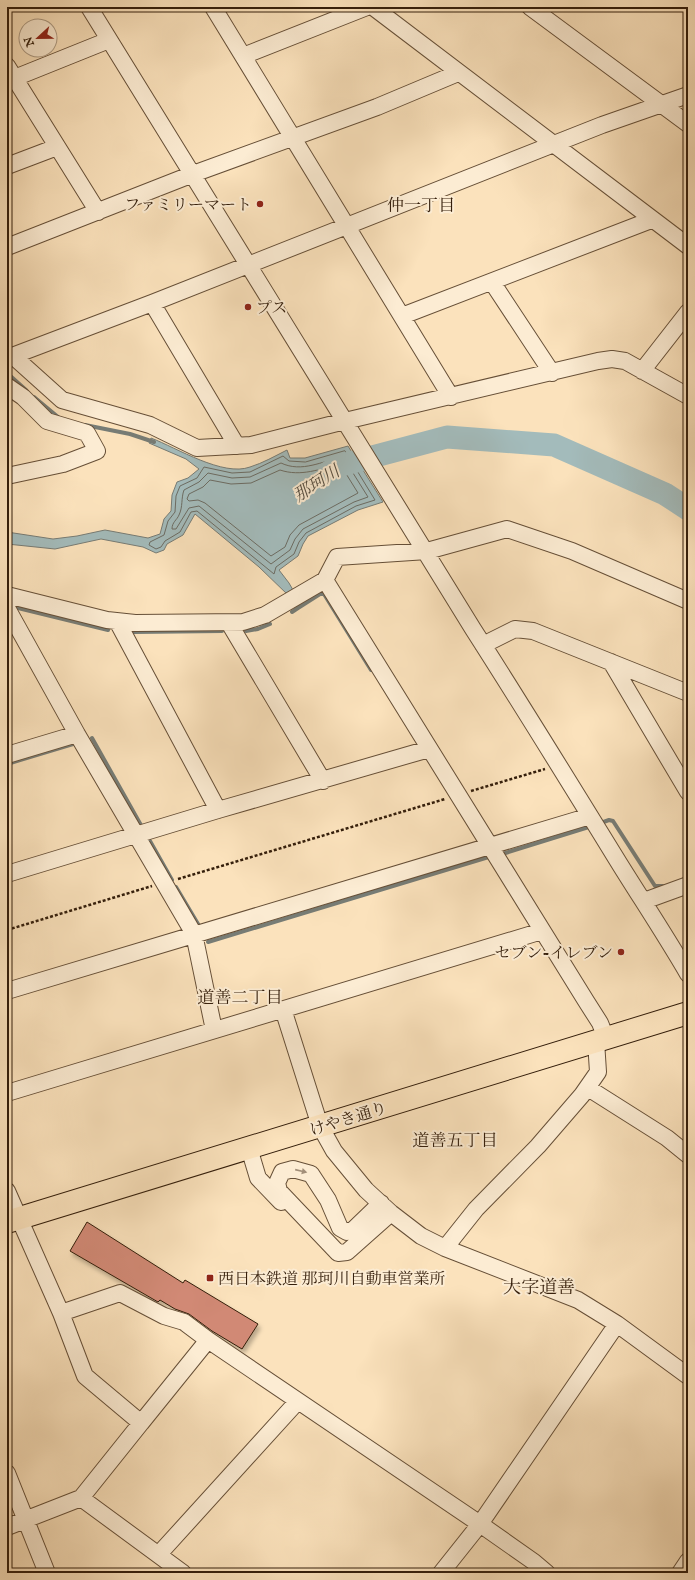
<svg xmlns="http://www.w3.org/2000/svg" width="695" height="1580" font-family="'IM FELL English','Noto Serif JP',serif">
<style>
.water{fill:#a3bbbb;stroke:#777c75}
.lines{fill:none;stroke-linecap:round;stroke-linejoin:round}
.shore{stroke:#6c6c63;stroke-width:1}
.stream{stroke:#777c75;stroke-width:4}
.river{stroke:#a3bbbb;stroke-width:23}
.building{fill:#d18974;stroke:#341e0b;filter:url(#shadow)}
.minor-casing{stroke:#664f37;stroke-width:18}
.highway-casing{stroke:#341e0b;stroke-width:24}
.path{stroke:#341e0b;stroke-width:2.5;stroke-dasharray:3 2;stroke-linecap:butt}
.minor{stroke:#fcecd3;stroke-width:16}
.highway{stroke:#fbe2bc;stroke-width:22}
.oneway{fill:#a28f79}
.poi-dot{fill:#8f2418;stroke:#fcecd3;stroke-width:1.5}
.labels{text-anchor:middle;stroke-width:4;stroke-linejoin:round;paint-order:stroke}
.poi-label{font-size:16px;fill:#341e0b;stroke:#fcecd3;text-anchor:end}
.street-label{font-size:16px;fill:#341e0b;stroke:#fcecd3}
.neighbourhood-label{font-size:17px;fill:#341e0b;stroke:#fcecd3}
.water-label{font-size:17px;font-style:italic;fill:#554d40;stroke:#fcecd3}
.quarter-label{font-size:18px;fill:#341e0b;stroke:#fcecd3}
</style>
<defs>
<filter id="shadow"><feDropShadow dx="2.5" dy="4" stdDeviation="2" flood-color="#0004"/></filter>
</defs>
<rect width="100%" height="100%" fill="#fbe2bc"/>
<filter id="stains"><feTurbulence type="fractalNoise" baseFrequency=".005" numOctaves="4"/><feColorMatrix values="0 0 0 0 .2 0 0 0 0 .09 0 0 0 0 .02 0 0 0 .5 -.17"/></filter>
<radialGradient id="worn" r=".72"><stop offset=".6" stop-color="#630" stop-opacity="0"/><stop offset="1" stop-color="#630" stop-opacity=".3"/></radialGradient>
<path class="water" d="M151 438C177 448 223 477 250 467 263 463 275 456 287 450L290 458H305L348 446 383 502 358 510 308 536 303 544 298 556 279 570 289 583 293 590 288 595 259 567 195 514 183 535 167 544 164 550 156 553 143 547 101 539 55 549 7 544V532L53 539 77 536 105 530 148 538 160 534 164 519 171 511 172 495 177 482 188 478 199 469 186 459 149 443Z"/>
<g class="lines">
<path class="shore" d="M345 451 375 500 356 506 306 533 299 542 294 554 276 567 274 574 197 511 191 512 180 532 165 541 161 547 156 549 149 545 150 542 164 535 168 521 175 512 176 496 180 486 197 478 204 467 232 473 250 472 283 456 289 461 305 462Z
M343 457 368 497 354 502 303 529 295 539 290 550 271 564 199 506 189 508 176 529H172C172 522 177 520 179 515 183 507 181 498 184 490L199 482 208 473 232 478 250 477 281 463C302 473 322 461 343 457Z
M340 464 358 493 299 525 290 535 285 547 271 556 205 503 198 500 189 501 187 499 189 494 203 487 210 480 231 484 251 483 280 470C301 477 320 469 340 464Z"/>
<path class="stream" d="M7 373 26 390
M34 397 58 417
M85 425 130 434 154 442
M296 605 298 608 320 594H324L371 670
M18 608 108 630
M292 612 298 608
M246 631 258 629 270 624
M134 632 222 631
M92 738 142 827
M7 764 73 744
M598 824 609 820 613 821 655 886H663
M150 841 172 880
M499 855 592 826
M176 887 201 929
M208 942 492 856"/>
<path class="river" d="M329 472 338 466 447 437 554 445 665 494 688 509"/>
</g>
<path class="building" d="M87 1222 183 1283 185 1280 258 1324 242 1349 212 1331 189 1314 175 1309 160 1300 158 1302 70 1251Z"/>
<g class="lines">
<g class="minor-casing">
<path id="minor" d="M89 7 473 629C523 707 571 785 619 863 642 900 666 936 688 974
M213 7 451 397
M373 7 688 246
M530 7 688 124
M243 56 367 7
M7 66 98 212
M7 81 109 40
M7 166 57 147
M7 247 193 174 377 107 458 73
M492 282 552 373
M152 303 237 446
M402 316 651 220
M13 356 62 400 150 425 197 448 251 445 345 421 598 361 612 359 625 361 688 396
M7 358 152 303 602 125 688 95
M642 371 688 312
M7 386 23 397 47 421 87 433 97 451 63 464 7 476
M325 580 586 1001 600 1023 606 1038
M7 595 107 620 135 623 243 622 265 615 325 580 337 557 427 551 507 529 572 551 688 601
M7 608 77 734 194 934 214 1030
M117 621 218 810
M229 623 323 781
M483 645 515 629 533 631 688 693
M611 662 688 792
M7 755 77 734
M7 874 218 810 429 749
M644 901 688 885
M7 991 590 816
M283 1009 320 1126 334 1151 366 1190 391 1213 421 1236 445 1248 578 1300 617 1324 688 1376
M588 1088 667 1138 688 1155
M7 1093 542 931
M249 1148 258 1178 281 1202
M7 1191 61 1313 85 1376 141 1423 208 1340 184 1322 164 1316 120 1293 61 1313
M381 1203 354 1229 347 1232 340 1228 328 1200 311 1174 293 1169 282 1172 277 1183 279 1191 338 1253 347 1252 391 1213
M445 1248 476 1209 538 1146 582 1095 598 1072 596 1041
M208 1340 480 1524 534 1562 547 1573
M7 1473 47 1573
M81 1498 183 1573
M7 1527 81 1498 141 1423
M159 1554 297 1402
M441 1573 480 1524 617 1324
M680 1573 688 1561"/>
</g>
<g class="highway-casing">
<path id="highway" d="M7 1222 688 1013"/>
</g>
<path class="path" d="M471 791 545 769
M178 879 445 799
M7 930 152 886"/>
<use href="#minor" class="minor"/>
<use href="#highway" class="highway"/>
</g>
<defs><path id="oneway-solid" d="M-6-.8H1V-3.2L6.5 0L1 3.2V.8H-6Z"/></defs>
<use class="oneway" href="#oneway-solid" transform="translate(301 1171) rotate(13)"/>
<g class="poi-dot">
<circle cx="260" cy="204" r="4"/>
<circle cx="248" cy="307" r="4"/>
<circle cx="621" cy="952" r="4"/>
<rect x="206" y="1274" width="8" height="8" rx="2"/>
</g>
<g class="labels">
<g class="poi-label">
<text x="252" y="210">ファミリーマート</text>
<text x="256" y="313" text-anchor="start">プス</text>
<text x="613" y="958">セブン-イレブン</text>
<text x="218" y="1284" text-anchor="start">西日本鉄道 那珂川自動車営業所</text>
</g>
<g class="street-label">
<text transform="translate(348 1118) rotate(-17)" y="6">けやき通り</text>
</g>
<g class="neighbourhood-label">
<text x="421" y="211">仲一丁目</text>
<text x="240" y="1003">道善二丁目</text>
<text x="455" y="1146">道善五丁目</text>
</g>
<g class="water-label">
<text transform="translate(316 483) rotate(-33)" y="6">那珂川</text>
</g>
<g class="quarter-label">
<text x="539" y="1293">大字道善</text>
</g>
</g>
<rect width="695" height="1580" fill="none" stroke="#fbe2bc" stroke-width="24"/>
<rect x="8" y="8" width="679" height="1564" fill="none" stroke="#341e0b" stroke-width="2"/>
<rect x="12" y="12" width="671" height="1556" fill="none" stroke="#341e0b"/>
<g transform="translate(38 38) rotate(248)"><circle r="19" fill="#fcecd3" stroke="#ac9a83"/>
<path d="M0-3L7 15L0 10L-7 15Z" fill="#8f2418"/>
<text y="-6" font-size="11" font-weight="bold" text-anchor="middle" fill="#341e0b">N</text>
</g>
<rect width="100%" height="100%" filter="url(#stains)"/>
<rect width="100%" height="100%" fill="url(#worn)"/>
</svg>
